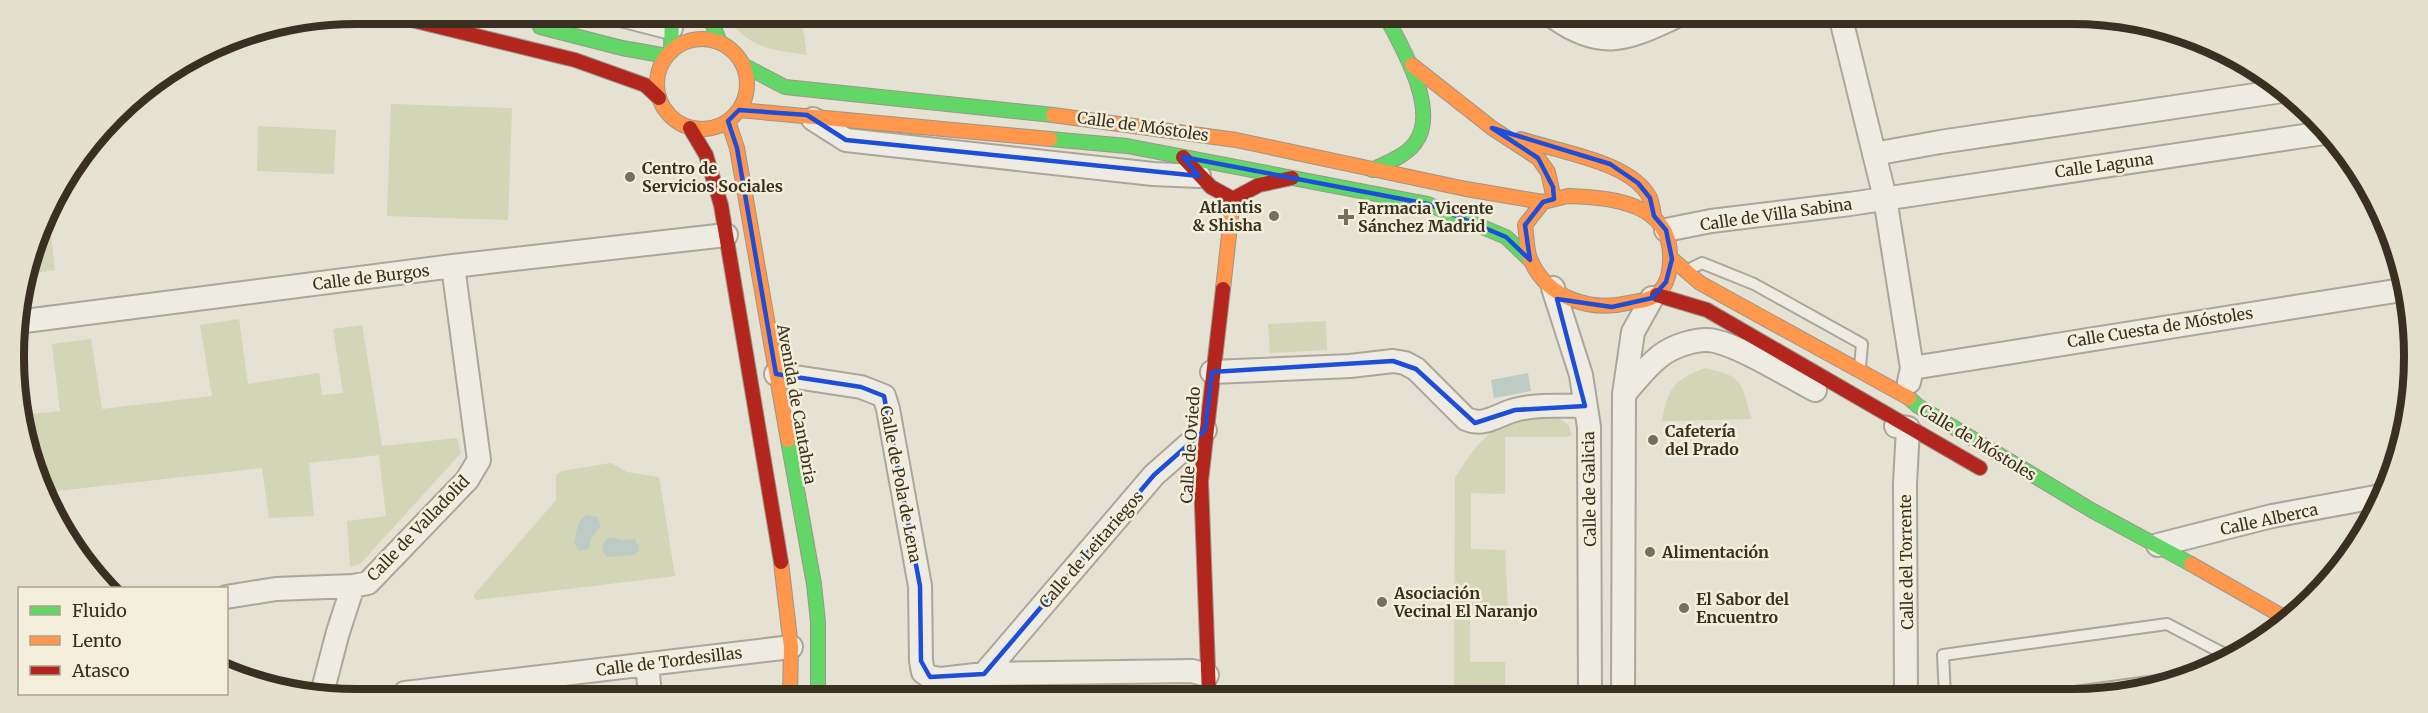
<svg xmlns="http://www.w3.org/2000/svg" width="2428" height="713" font-family="Merriweather,serif">
<style>
.green{fill:#d2d5b6}
.water{fill:#bccbc4}
.lines{fill:none;stroke-linecap:round;stroke-linejoin:round}
.lane-casing{stroke:#aba69b;stroke-width:14}
.street-casing{stroke:#aba69b;stroke-width:26}
.fast-casing{stroke:#9b968b;stroke-width:16}
.slow-casing{stroke:#9b968b;stroke-width:16}
.jam-casing{stroke:#9b968b;stroke-width:16}
.lane{stroke:#eeebe3;stroke-width:10}
.street{stroke:#eeebe3;stroke-width:22}
.fast{stroke:#63d668;stroke-width:14}
.slow{stroke:#ff974d;stroke-width:14}
.jam{stroke:#b3261e;stroke-width:14}
.marked{fill:none;stroke:#1d4ed8;stroke-width:4.5;stroke-linejoin:round}
.poi-dot{fill:#766e60;stroke:#f4efda;stroke-width:2}
.labels{text-anchor:middle;stroke-width:5;stroke-linejoin:round;paint-order:stroke}
.street-label{font-size:16px;fill:#3a3022;stroke:#f4efda}
.poi-label{font-size:16px;font-weight:bold;fill:#3a3022;stroke:#f4efda;text-anchor:start}
.rim{fill:none;stroke:#3a3022;stroke-width:8}
</style>
<rect width="100%" height="100%" fill="#e5e1d3"/>
<path class="green" d="M726 15H801L807 55C770 49 748 49 726 15Z
M391 104 512 108 508 220 387 216Z
M258 126 336 130 334 174 257 171Z
M45 218H49L55 270 28 274Z
M239 319 248 384 319 373 322 395 343 393 333 329 362 325 382 446 457 438 461 453 360 564 350 567 347 521 386 516 379 455 309 463 314 516 269 518 262 468 48 492 25 445 23 415 60 411 52 344 91 339 102 409 212 396 200 325Z
M1326 321 1327 350 1270 353 1268 324Z
M1705 368C1745 377 1740 382 1752 419L1662 421C1668 389 1673 380 1705 368Z
M1558 417 1569 426 1572 435 1565 437H1505V494L1471 493V549L1505 550 1508 607 1470 606V662H1505V695H1454L1455 478C1465 461 1486 430 1506 423 1523 418 1541 418 1558 417Z
M611 463 627 472 659 477 675 576 476 600 474 595 556 500V475L562 471Z"/>
<path class="water" d="M1528 373 1531 391 1494 398 1491 380Z
M588 515 597 517 601 526 591 538 589 549 579 551 574 543C578 532 575 520 588 515Z
M610 537 621 540 635 539 639 550 634 555 608 557 604 554 602 546 606 540Z"/>
<g class="lines">
<g class="lane-casing">
<path id="lane" d="M1690 269 1702 263 1754 284 1862 344 1860 367
M1945 696 1943 655 2167 624 2232 658
M2046 696 2178 678"/>
</g>
<g class="street-casing">
<path id="street" d="M617 14 671 28
M1555 18C1601 50 1626 40 1673 18
M1841 19 1885 198 1912 368 1909 382
M813 119 846 140 1153 174 1199 176
M1874 154 1940 142 2282 91
M1666 230 1711 221 1850 204 2324 133
M1553 288 1581 375 1589 427 1590 696
M17 322 453 266 726 235
M1912 368 2408 289
M1212 372 1350 366 1393 361 1405 363 1416 369 1466 419C1485 427 1496 415 1515 410 1536 404 1563 406 1585 406
M776 374 861 387 884 396 888 409 920 586 921 661 923 672 930 677 941 679 984 674 1192 671 1207 675
M1624 394C1635 382 1646 367 1659 357 1672 346 1699 337 1715 341 1744 348 1788 376 1815 390
M1896 426 1908 428 1905 484 1906 696
M2158 545 2272 516 2381 496
M226 597 276 589 353 586 368 583 467 480 479 460 453 266
M647 665 650 694
M984 674 1154 475 1205 430
M322 693 338 632 353 586
M405 693 791 647
M1623 696 1624 394 1633 332 1652 298"/>
</g>
<g class="fast-casing">
<path id="fast" d="M709 15 720 43
M540 27 622 48 667 56
M671 52 672 15
M743 65 785 87 1053 115
M1050 139 1127 146 1428 204 1506 237 1530 260
M1372 170C1386 163 1406 156 1415 143 1440 111 1402 47 1386 17
M1909 398 1918 406 2093 511 2191 564
M788 440 814 584 818 622V694"/>
</g>
<g class="slow-casing">
<path id="slow" d="M657 84a45 45 0 1 1 90 0a45 45 0 1 1-90 0Z
M1412 65 1492 128 1538 158 1548 172 1554 199
M739 110 1050 139
M1053 115 1236 140 1466 189 1543 202
M728 121 737 148 788 440
M1521 139C1558 152 1631 161 1650 198 1652 203 1653 210 1654 216
M1568 196C1611 197 1673 203 1670 260 1670 272 1667 285 1658 293 1650 301 1638 301 1628 303 1590 312 1548 298 1531 261 1526 251 1527 236 1525 225L1543 202Z
M1672 259 1700 283 1909 398
M1223 289 1233 199
M781 562 791 647 790 694
M2191 564 2289 620"/>
</g>
<g class="jam-casing">
<path id="jam" d="M387 14 575 60 645 85 659 98
M690 128 706 155 721 205 781 562
M1183 157 1211 187 1233 199 1259 185 1292 178
M1657 295 1707 310 1980 468
M1209 695 1201 481 1223 289"/>
</g>
<use href="#lane" class="lane"/>
<use href="#street" class="street"/>
<use href="#fast" class="fast"/>
<use href="#slow" class="slow"/>
<use href="#jam" class="jam"/>
</g>
<path class="marked" d="M739 110 807 115 846 140 1199 176 1183 157 1428 204 1506 237 1530 260 1525 225 1543 202 1554 199 1553 187 1538 158 1492 128 1610 164 1638 183 1650 198 1654 216 1666 230 1672 259 1666 282 1652 298 1612 307 1557 299 1585 406 1515 410 1475 423 1416 369 1393 361 1212 372 1205 430 1154 475 984 674 930 677 921 661 920 586 884 396 861 387 776 374 737 148 728 121Z"/>
<g class="poi-dot">
<circle cx="630" cy="177" r="6"/>
<circle cx="1274" cy="216" r="6"/>
<path d="M1343 208h6v6h6v6h-6v6h-6v-6h-6v-6h6z"/>
<circle cx="1653" cy="440" r="6"/>
<circle cx="1650" cy="552" r="6"/>
<circle cx="1382" cy="602" r="6"/>
<circle cx="1684" cy="608" r="6"/>
</g>
<g class="labels">
<g class="street-label">
<text transform="translate(1143 126) rotate(8)" y="6">Calle de Móstoles</text>
<text transform="translate(2104 165) rotate(-8)" y="6">Calle Laguna</text>
<text transform="translate(1776 214) rotate(-8)" y="6">Calle de Villa Sabina</text>
<text transform="translate(371 277) rotate(-7)" y="6">Calle de Burgos</text>
<text transform="translate(2160 327) rotate(-9)" y="6">Calle Cuesta de Móstoles</text>
<text transform="translate(797 404) rotate(80)" y="6">Avenida de Cantabria</text>
<text transform="translate(1978 442) rotate(31)" y="6">Calle de Móstoles</text>
<text transform="translate(1190 445) rotate(-86)" y="6">Calle de Oviedo</text>
<text transform="translate(901 484) rotate(79)" y="6">Calle de Pola de Lena</text>
<text transform="translate(1589 489) rotate(-91)" y="6">Calle de Galicia</text>
<text transform="translate(2269 519) rotate(-12)" y="6">Calle Alberca</text>
<text transform="translate(418 528) rotate(-46)" y="6">Calle de Valladolid</text>
<text transform="translate(1091 549) rotate(-49)" y="6">Calle de Leitariegos</text>
<text transform="translate(1906 562) rotate(-91)" y="6">Calle del Torrente</text>
<text transform="translate(669 661) rotate(-7)" y="6">Calle de Tordesillas</text>
</g>
<g class="poi-label">
<text x="642" y="174">Centro de<tspan x="642" dy="18">Servicios Sociales</tspan></text>
<text x="1262" y="213" text-anchor="end">Atlantis<tspan x="1262" dy="18">&amp; Shisha</tspan></text>
<text x="1358" y="214">Farmacia Vicente<tspan x="1358" dy="18">Sánchez Madrid</tspan></text>
<text x="1665" y="437">Cafetería<tspan x="1665" dy="18">del Prado</tspan></text>
<text x="1662" y="558">Alimentación</text>
<text x="1394" y="599">Asociación<tspan x="1394" dy="18">Vecinal El Naranjo</tspan></text>
<text x="1696" y="605">El Sabor del<tspan x="1696" dy="18">Encuentro</tspan></text>
</g>
</g>
<path d="M0 0H2428V713H0ZM356 24H2072A332 332 0 0 1 2404 356V357A332 332 0 0 1 2072 689H356A332 332 0 0 1 24 357V356A332 332 0 0 1 356 24Z" fill="#e5e0cb" fill-rule="evenodd"/>
<path class="rim" d="M356 24H2072A332 332 0 0 1 2404 356V357A332 332 0 0 1 2072 689H356A332 332 0 0 1 24 357V356A332 332 0 0 1 356 24Z"/>
<rect x="18" y="587" width="210" height="108" fill="#f4efda" stroke="#aaa390" stroke-width="1.5"/>
<rect x="30" y="606" width="30" height="9" fill="#63d668" stroke="#aaa390" stroke-width="1.5"/>
<text x="72" y="617" font-size="18" fill="#3a3022">Fluido</text>
<rect x="30" y="636" width="30" height="9" fill="#ff974d" stroke="#aaa390" stroke-width="1.5"/>
<text x="72" y="647" font-size="18" fill="#3a3022">Lento</text>
<rect x="30" y="666" width="30" height="9" fill="#b3261e" stroke="#aaa390" stroke-width="1.5"/>
<text x="72" y="677" font-size="18" fill="#3a3022">Atasco</text>
</svg>
